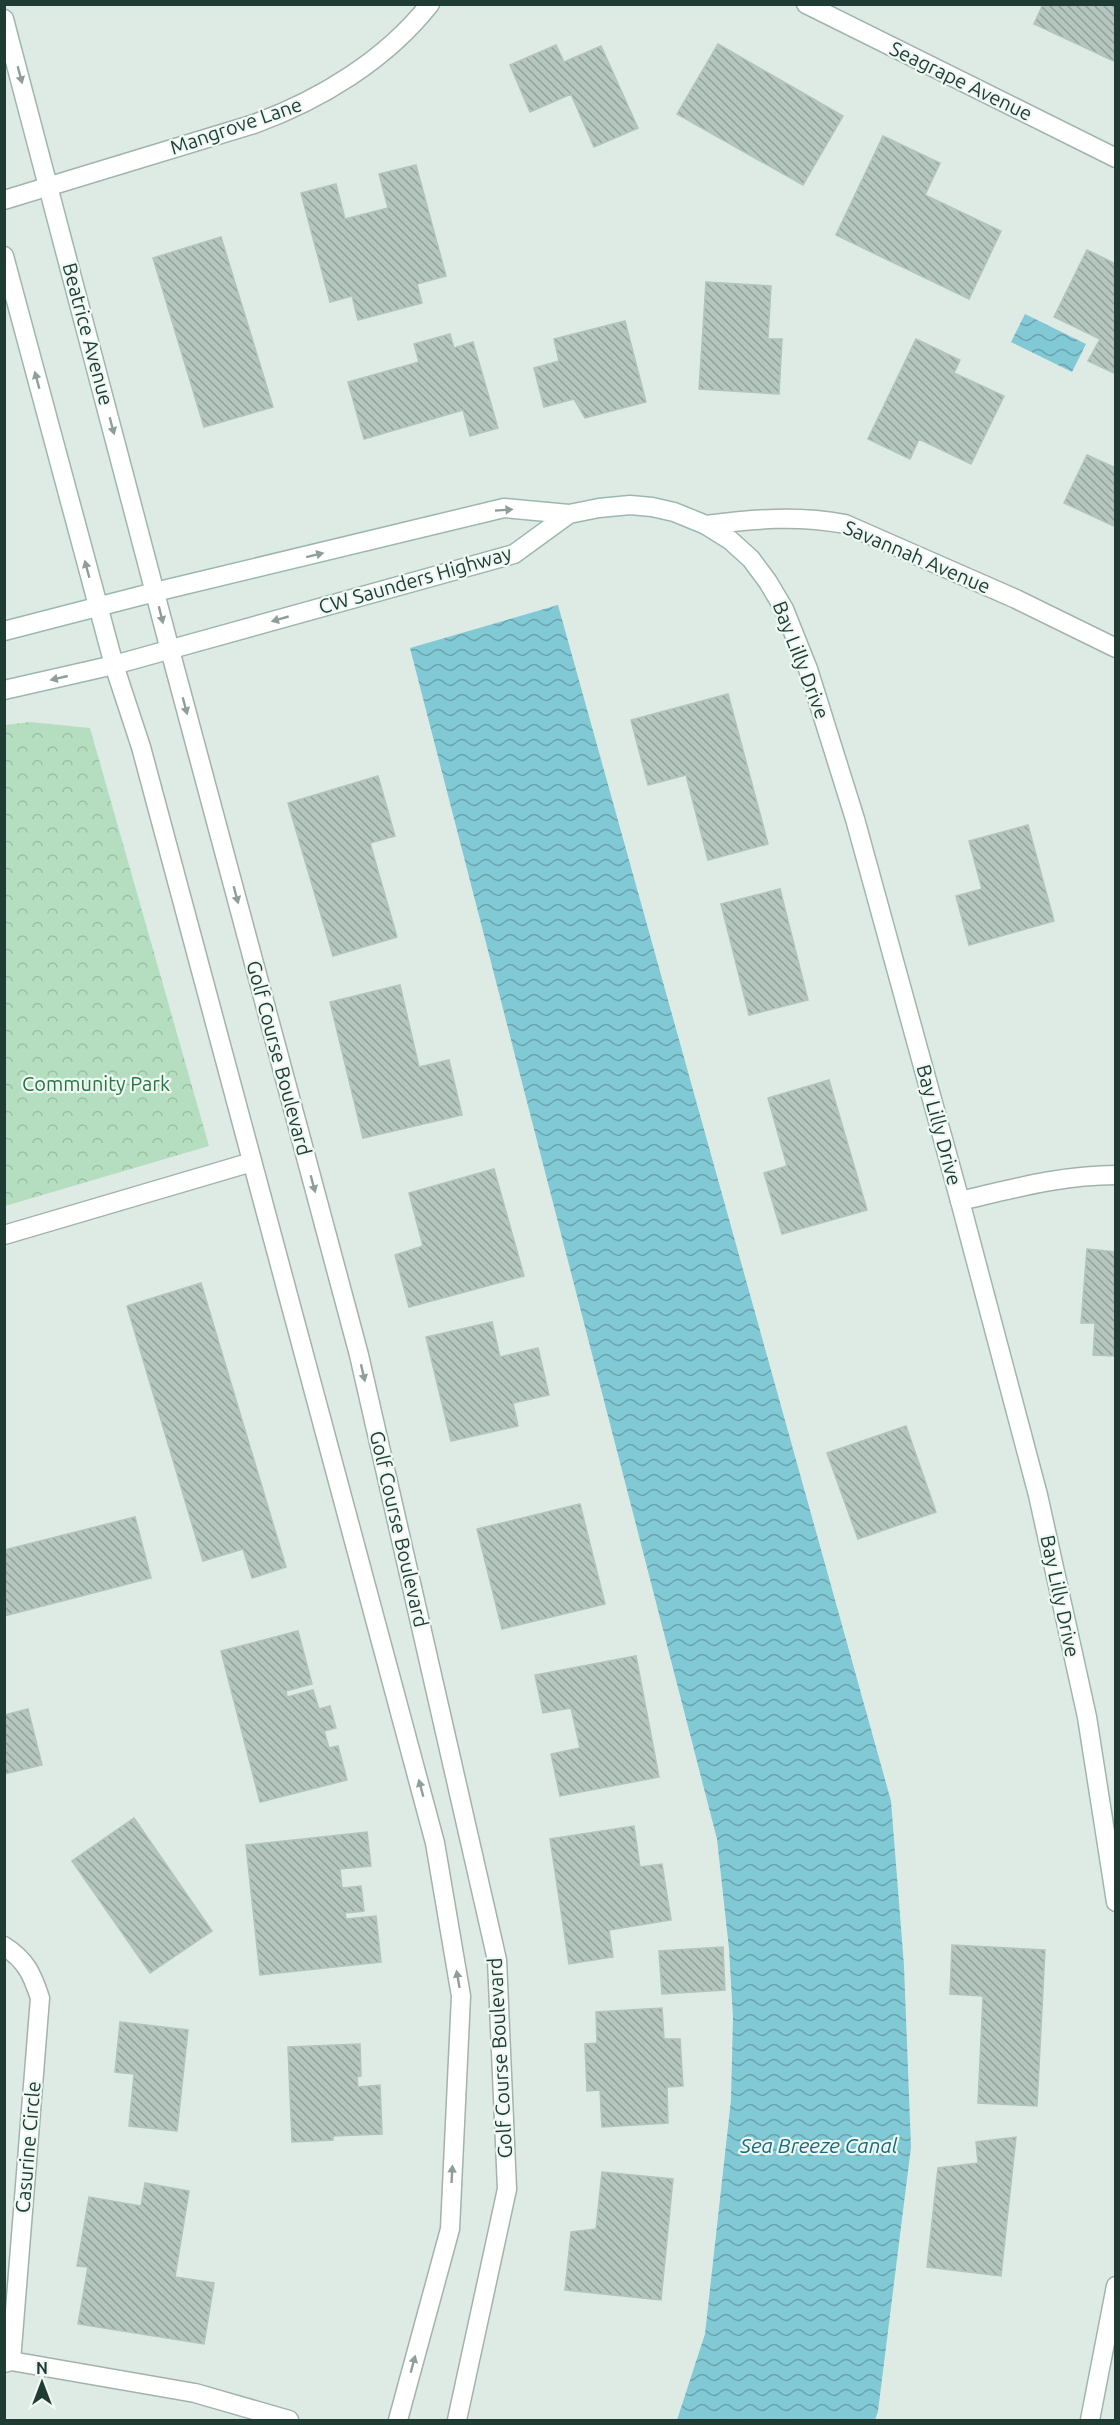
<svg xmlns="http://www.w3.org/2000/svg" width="1120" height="2425" font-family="Ubuntu,sans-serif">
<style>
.forest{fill:url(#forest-crowns)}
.water{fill:url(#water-waves)}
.building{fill:url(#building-back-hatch);stroke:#b0c5bc;stroke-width:1.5}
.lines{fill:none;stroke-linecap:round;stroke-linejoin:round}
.lane-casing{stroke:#a1b3ac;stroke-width:21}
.street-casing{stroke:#a1b3ac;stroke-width:21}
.secondary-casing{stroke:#9cb8ae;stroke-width:21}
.lane{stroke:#fff;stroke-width:18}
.street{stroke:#fff;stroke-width:18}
.secondary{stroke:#fff;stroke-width:18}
.oneway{fill:#8e9e9a}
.labels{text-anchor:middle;stroke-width:4.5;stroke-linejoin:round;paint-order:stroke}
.street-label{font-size:20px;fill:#1e3c34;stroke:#eff8f3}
.park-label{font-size:20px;fill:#267644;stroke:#eff8f3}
.water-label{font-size:21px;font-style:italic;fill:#156c7c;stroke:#eff8f3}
</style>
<defs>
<pattern id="forest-crowns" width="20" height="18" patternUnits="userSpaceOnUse" patternTransform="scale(1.5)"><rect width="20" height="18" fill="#b5dec0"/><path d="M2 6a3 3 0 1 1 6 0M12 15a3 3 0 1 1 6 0" fill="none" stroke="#9bbfa6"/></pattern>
<pattern id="water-waves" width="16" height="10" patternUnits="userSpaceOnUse" patternTransform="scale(1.5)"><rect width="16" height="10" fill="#81c9d5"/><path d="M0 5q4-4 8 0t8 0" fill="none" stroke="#69a4ae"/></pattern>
<pattern id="building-back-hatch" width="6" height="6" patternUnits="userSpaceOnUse" patternTransform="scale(1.5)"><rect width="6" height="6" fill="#b4c6be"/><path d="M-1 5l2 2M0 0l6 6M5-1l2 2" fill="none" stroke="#92a29b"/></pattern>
</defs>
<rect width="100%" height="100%" fill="#deebe5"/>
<path class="forest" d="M30 722 90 728 209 1146 5 1206V725Z"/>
<path class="water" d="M1025 314 1086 344 1072 372 1011 342Z
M558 605 891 1801 904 1966 911 2147 878 2411 875 2420H677L705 2334 731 2100 733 2017 729 1949 717 1839 410 648Z"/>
<path class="building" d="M1043 4H1116V62L1034 24Z
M718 44 843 116 803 185 677 114Z
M556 45 564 62 601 46 638 128 594 147 571 94 530 112 510 65Z
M883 136 940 163 925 195 1001 231 969 299 836 235Z
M416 165 446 276 417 284 422 303 358 320 352 296 330 302 301 193 336 184 345 219 388 208 379 174Z
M221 237 273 407 204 427 153 258Z
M1087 250 1116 264V374L1088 361 1100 339 1054 317Z
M706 282 771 286 768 339H782L779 394 699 389Z
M625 321 646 402 585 418 574 399 544 407 534 368 559 361 554 339Z
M450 334 454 348 473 342 498 428 470 436 463 410 364 439 348 382 419 362 414 344Z
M916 339 960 360 954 373 1004 396 971 464 919 439 910 459 868 439Z
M1087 455 1116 468V527L1064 503Z
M728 694 768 844 708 860 686 775 648 785 631 720Z
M378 776 395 836 370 843 397 937 333 956 288 803Z
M1028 825 1054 921 969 945 956 896 982 889 969 841Z
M780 889 808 1000 749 1015 721 904Z
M400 985 419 1067 449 1060 462 1115 363 1138 330 1002Z
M829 1080 867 1210 782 1234 764 1173 787 1166 768 1098Z
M494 1169 524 1276 409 1307 395 1255 423 1246 409 1193Z
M1087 1249 1116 1252V1356L1093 1355 1095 1323H1081Z
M201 1283 286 1567 252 1578 243 1549 203 1561 127 1306Z
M492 1322 500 1357 538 1348 549 1395 513 1403 518 1426 451 1441 426 1337Z
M906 1426 936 1512 858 1539 827 1453Z
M580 1504 605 1604 502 1629 477 1529Z
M135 1517 151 1578 4 1616V1550Z
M298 1631 312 1684 286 1691 287 1697 313 1690 319 1709 330 1706 336 1728 324 1731 329 1748 338 1746 347 1780 260 1802 221 1651Z
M636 1656 659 1777 560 1796 551 1754 580 1748 571 1708 543 1713 535 1675Z
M28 1709 42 1765 4 1774V1715Z
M134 1818 212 1931 150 1973 72 1861Z
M634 1826 640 1867 662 1864 671 1920 609 1930 613 1957 569 1964 550 1839Z
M367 1832 371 1866 340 1869 342 1888 361 1886 364 1911 345 1913 346 1919 376 1916 381 1962 260 1975 246 1845Z
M952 1945 1045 1950 1037 2106 978 2103 983 1996 950 1994Z
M723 1947 725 1990 662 1994 659 1951Z
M662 2008 664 2039H680L683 2086 667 2087 668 2123 602 2127 600 2090 587 2091 585 2044 597 2043 596 2012Z
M120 2022 188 2030 177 2131 129 2126 134 2074 115 2072Z
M360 2044 361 2076 357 2077 358 2087 380 2085 382 2134 333 2136V2140L292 2142 288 2047Z
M1016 2137 1001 2276 927 2267 938 2168 978 2163 976 2142Z
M602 2172 673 2179 661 2300 565 2290 571 2232 596 2229Z
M145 2183 189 2191 175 2277 214 2283 204 2344 78 2324 88 2267 77 2266 89 2197 141 2206Z"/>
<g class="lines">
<g class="lane-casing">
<path id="lane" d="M4 1235 252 1162"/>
</g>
<g class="street-casing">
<path id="street" d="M806 4 1116 158
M4 200 254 124C320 100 386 60 430 4
M706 525C755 519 796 515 845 524L1016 599 1116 648
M170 650 359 1355 497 1960 507 2189 457 2420
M114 665 141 747 435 1843 461 1996 450 2229 398 2420
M960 1201C1012 1189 1062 1175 1116 1175
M4 1946C26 1960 32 1974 40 1998L11 2361
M4 2363 11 2361 195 2393 289 2420"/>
</g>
<g class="secondary-casing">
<path id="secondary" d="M4 19 170 650
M4 256 114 665
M4 631 155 592 504 508 569 514 599 508 630 505 652 507 674 512 706 525 730 540 751 559 768 582 784 609 808 669 855 819 960 1201 1038 1495 1087 1717 1116 1902
M4 690 114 665 514 554 569 514
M1090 2420 1116 2286"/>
</g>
<use href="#lane" class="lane"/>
<use href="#street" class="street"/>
<use href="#secondary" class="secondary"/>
</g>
<defs><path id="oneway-solid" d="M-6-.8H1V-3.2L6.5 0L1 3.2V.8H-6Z" transform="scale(1.5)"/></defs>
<g class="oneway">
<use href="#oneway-solid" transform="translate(20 75) rotate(75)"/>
<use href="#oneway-solid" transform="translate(37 380) rotate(-105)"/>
<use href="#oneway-solid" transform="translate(112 426) rotate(75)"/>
<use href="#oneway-solid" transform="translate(504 510) rotate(-4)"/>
<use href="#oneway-solid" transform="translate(315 555) rotate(-14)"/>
<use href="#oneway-solid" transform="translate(87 569) rotate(-105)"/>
<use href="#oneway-solid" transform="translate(161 615) rotate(76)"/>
<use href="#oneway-solid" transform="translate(280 619) rotate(164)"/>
<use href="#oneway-solid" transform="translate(59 678) rotate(167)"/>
<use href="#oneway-solid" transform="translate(185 706) rotate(75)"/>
<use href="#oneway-solid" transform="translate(236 895) rotate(75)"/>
<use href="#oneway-solid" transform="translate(313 1184) rotate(75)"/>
<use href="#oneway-solid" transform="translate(363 1373) rotate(77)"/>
<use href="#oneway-solid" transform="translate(421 1788) rotate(-105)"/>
<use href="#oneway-solid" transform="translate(458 1979) rotate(-100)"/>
<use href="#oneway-solid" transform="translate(452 2174) rotate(-87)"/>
<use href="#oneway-solid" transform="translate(413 2364) rotate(-75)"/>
</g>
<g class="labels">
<g class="street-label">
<text transform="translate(961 81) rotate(26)" y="7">Seagrape Avenue</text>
<text transform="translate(236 126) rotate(-19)" y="7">Mangrove Lane</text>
<text transform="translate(88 334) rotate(75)" y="7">Beatrice Avenue</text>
<text transform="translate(917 557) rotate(23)" y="7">Savannah Avenue</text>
<text transform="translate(415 580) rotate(-16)" y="7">CW Saunders Highway</text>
<text transform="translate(801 660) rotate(69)" y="7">Bay Lilly Drive</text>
<text transform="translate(279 1058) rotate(75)" y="7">Golf Course Boulevard</text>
<text transform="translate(939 1125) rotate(75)" y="7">Bay Lilly Drive</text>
<text transform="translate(399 1529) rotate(77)" y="7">Golf Course Boulevard</text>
<text transform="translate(1060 1596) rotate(78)" y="7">Bay Lilly Drive</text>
<text transform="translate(500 2058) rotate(-93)" y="7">Golf Course Boulevard</text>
<text transform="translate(28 2147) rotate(-85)" y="7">Casurine Circle</text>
</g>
<g class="park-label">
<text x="96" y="1091">Community Park</text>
</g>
<g class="water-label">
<text x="819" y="2153">Sea Breeze Canal</text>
</g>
</g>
<rect width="1120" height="2425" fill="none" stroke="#1e3c34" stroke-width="12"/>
<g transform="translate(42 2383)" stroke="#eff8f3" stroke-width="4.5" paint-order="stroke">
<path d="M0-4.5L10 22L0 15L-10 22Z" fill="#1e3c34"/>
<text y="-9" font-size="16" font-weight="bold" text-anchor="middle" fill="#1e3c34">N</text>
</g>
</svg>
